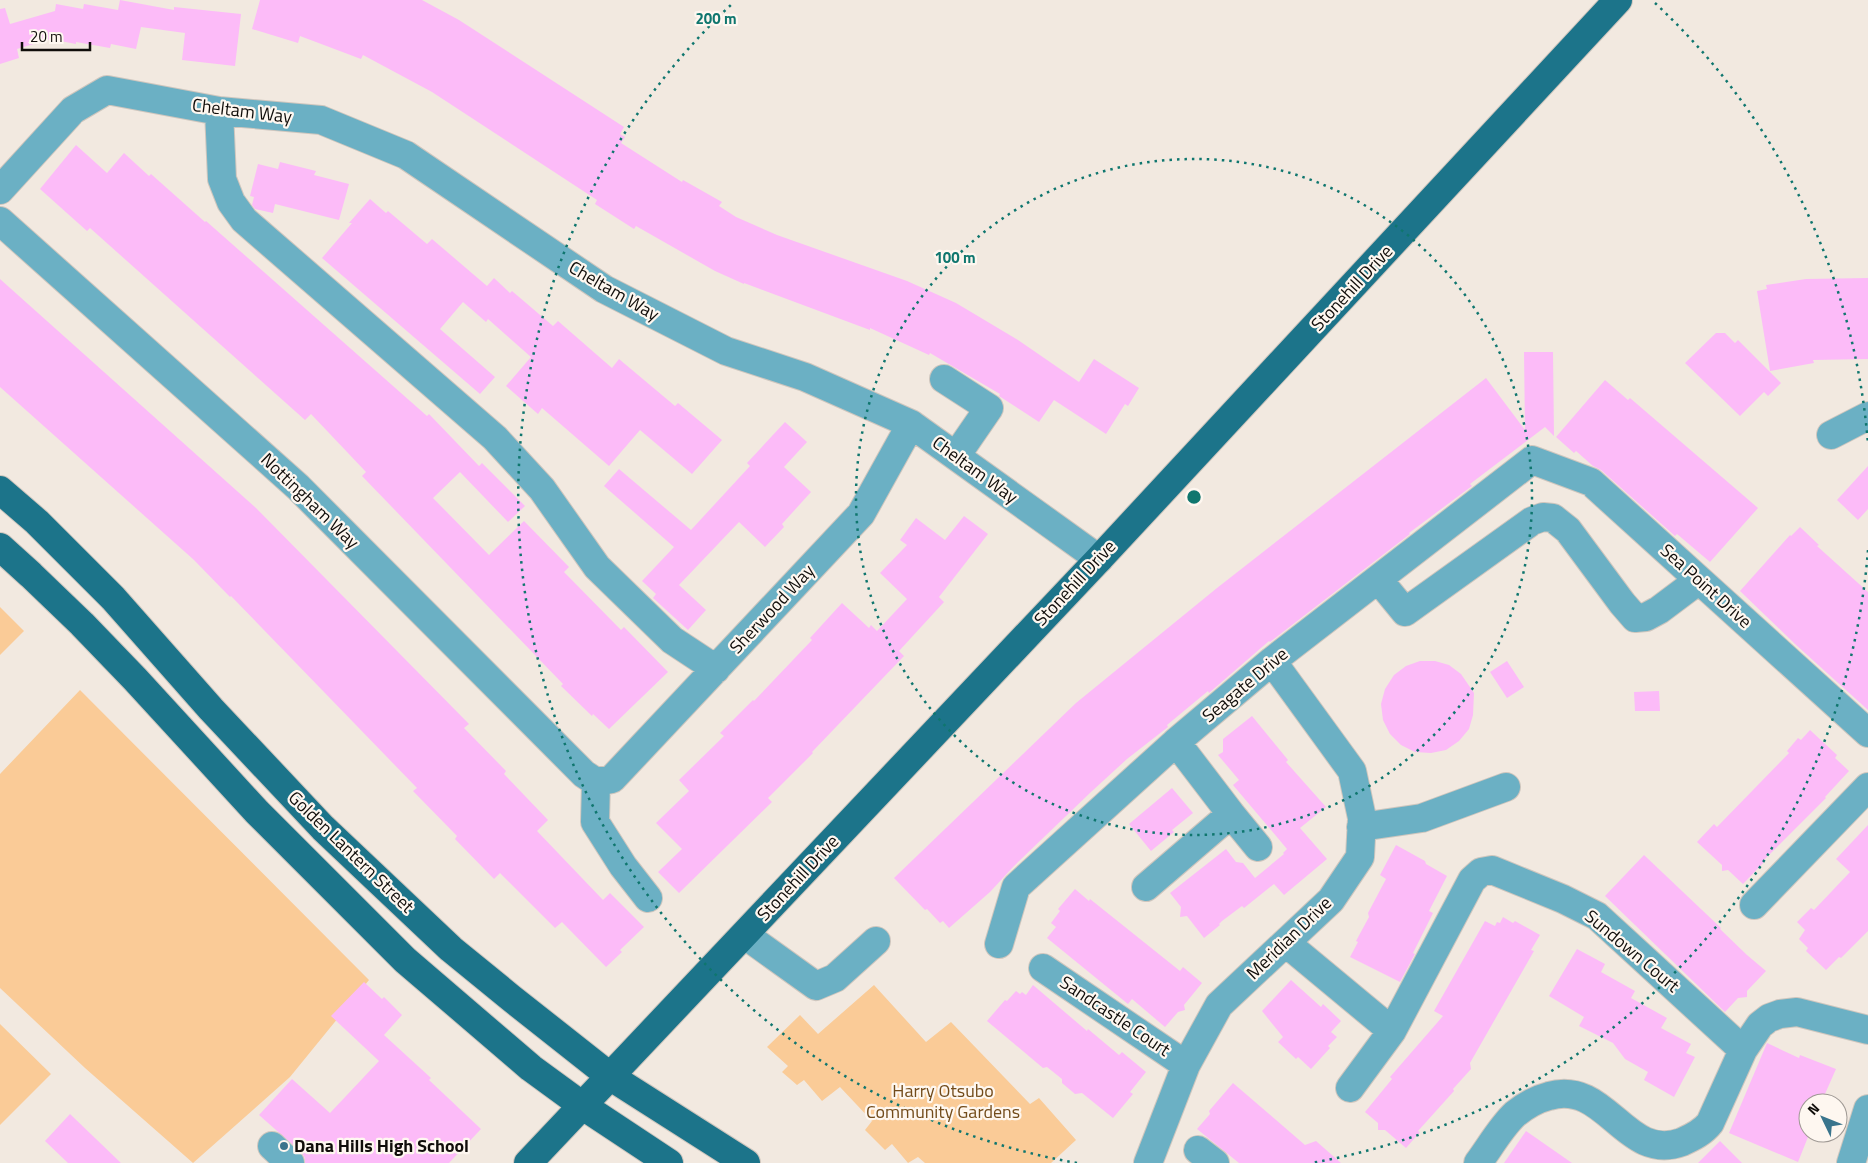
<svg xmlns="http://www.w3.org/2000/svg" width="1868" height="1163" font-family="'Titillium Web',sans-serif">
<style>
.green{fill:#facb97}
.building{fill:#fcbbf8}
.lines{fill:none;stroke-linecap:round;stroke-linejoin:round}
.minor-casing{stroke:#cec6be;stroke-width:30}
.major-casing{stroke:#cec6be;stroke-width:30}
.minor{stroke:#6bb0c4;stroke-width:28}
.major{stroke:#1c748a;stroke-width:28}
.ring{fill:none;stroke:#0f766e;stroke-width:2.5;stroke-dasharray:2.5 5}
.poi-dot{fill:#39748c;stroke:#fef7f0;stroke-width:2}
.labels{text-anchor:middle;stroke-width:4.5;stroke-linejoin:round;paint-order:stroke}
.street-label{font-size:18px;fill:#100d0a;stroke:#fef7f0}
.park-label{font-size:18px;fill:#724b1a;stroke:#fef7f0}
.poi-label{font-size:18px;font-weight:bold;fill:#100d0a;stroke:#fef7f0;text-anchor:start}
.centre{fill:#0f766e;stroke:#fef7f0;stroke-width:2.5}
.ring-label{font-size:15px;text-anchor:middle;font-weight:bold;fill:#0f766e;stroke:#fef7f0;stroke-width:4.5;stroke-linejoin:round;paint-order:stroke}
</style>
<rect width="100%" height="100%" fill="#f2e9e0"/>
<path class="green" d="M0 607 24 631 0 655Z
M80 690 369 980 290 1077 193 1163 85 1068 0 988V774Z
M874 985 926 1042 951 1022 1030 1104 1039 1098 1076 1140 1051 1163H925L918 1157 908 1163 892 1144 885 1150 865 1130 872 1121 840 1087 822 1101 804 1080 797 1085 782 1072 788 1066 767 1047 800 1015 818 1034Z
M0 1024 51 1074 0 1125Z"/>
<path class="building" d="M120 0 174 10V7L241 14 235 66 182 60 185 33 141 27 136 49 111 44 110 48 76 42V44L50 39 17 49 19 58 0 64V9L5 8 10 24 55 11 56 4 83 9 84 4 118 10Z
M260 0H422L459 20 624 127 620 134 625 137 621 143 682 182 683 180 722 202 719 206 736 217 777 235 907 281 956 303 1018 340 1079 382 1094 359 1139 388 1128 406 1125 404 1106 434 1054 400 1039 422 999 396 1000 394 930 353 929 355 870 328V330L744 283V284L715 271 636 226 634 229 595 204 597 200 432 92 363 55 361 59 300 36 298 43 252 29Z
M76 145 107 173 124 153 149 176 151 174 205 222 206 221 427 416 429 414 479 466 482 463 525 506 508 522 460 472 433 498 489 555 524 521 569 567 564 572 621 630 624 627 668 672 609 729 593 714 592 716 561 686 563 684 362 476 366 472 311 414 305 420 90 228 87 231 40 189Z
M280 162 316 171 314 175 349 184 339 220 275 204 273 213 255 209 252 205 254 197 250 196 258 164 278 169Z
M370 199 386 213 388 211 427 244 432 239 487 286 494 278 510 293 512 291 553 326 558 321 612 368 619 359 675 406 678 403 722 440 692 474 640 430 609 466 542 408 538 414 506 386 531 357 488 319 486 322 463 302 440 329 495 377 480 394 322 258 352 223H349Z
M1868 278V359L1813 360 1814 363 1770 371 1757 291 1767 289 1766 285 1806 279Z
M0 279 256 508 469 724 464 728 506 771 504 774 548 820 537 831 603 900 610 893 644 927 620 950 622 952 606 967 562 922 555 928 500 873 494 879 455 839 457 836 413 791 417 788 231 596 230 597 194 560 0 387Z
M1716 333H1725L1735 343 1738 340 1781 383 1768 396 1764 392 1740 416 1685 363Z
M1524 352H1553L1554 436 1545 427 1470 484 1472 486 1409 533 1410 534 1270 642 1269 641 1209 693 1208 691 1167 725 1168 727 1127 759 1091 792 1014 866 990 892 949 928 943 921 940 923 927 909 925 910 894 878 1076 703 1217 588 1486 378 1525 430Z
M1605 380 1628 400 1630 398 1758 508 1710 562 1677 534 1675 536 1601 470 1593 466 1576 451 1574 453 1556 437Z
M785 422 807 442 784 467 811 492 782 524 784 527 765 547 739 522 679 585 706 610 688 630 653 598 656 594 642 581 674 547 604 486 619 469 691 530 750 466 747 463Z
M1868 466V509L1858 520 1837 500Z
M964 516 988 534 939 597 944 602 899 651 904 656 812 752 813 753 768 798 772 802 679 893 658 872 682 849 656 823 689 791 679 780 724 736 720 733 753 700 754 701 812 640 810 638 842 603 869 628 871 625 877 631 907 599 880 573 907 545 900 540 916 518 945 540Z
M1800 527 1819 545 1817 546 1868 592V710L1795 644 1740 591 1790 535 1791 536Z
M1420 661H1435L1449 665 1461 674 1474 693 1473 715 1469 729 1459 741 1446 750 1431 753 1415 752 1401 745 1390 734 1383 720 1381 704 1385 689 1394 675 1406 666Z
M1507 661 1524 687 1507 698 1490 672Z
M1659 691 1660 711H1635L1634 692Z
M1252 716 1288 760 1286 762 1326 807 1300 828 1327 859 1284 895 1274 884 1244 908 1242 906 1222 921 1219 924 1220 925 1204 938 1187 916 1180 917 1181 907 1170 893 1226 849 1236 862 1243 863 1255 878 1284 854 1283 853 1287 849 1233 785 1239 780 1218 755 1223 752V739Z
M1810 730 1837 755 1835 758 1849 771 1825 797 1826 798 1764 860 1765 861 1743 884 1728 870 1722 871V865L1697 842 1714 824 1717 827 1789 753 1787 751 1798 738 1801 740Z
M1172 788 1193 813 1172 830 1174 832 1151 851 1129 824Z
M1868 825V931L1841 958 1839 957 1826 970 1806 951 1808 948 1799 939 1805 930 1797 922 1811 908 1814 910 1850 872 1836 859Z
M1396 845 1425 861 1426 864 1447 876 1429 911 1433 913 1413 953 1415 954 1400 982 1350 957 1358 942 1356 941 1369 917 1368 913 1386 879 1380 875Z
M1644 855 1721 928 1720 929 1747 955 1766 971 1747 991V997L1738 998 1725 1012 1605 896Z
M1075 889 1089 901 1090 899 1180 971 1183 967 1202 983 1184 1005 1185 1010 1178 1012 1165 1027 1132 999 1128 1004 1047 938 1056 927 1051 923 1060 911 1058 909Z
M1503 917 1513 923 1515 921 1540 935 1531 950 1534 951 1470 1063 1471 1069 1453 1089 1454 1091 1418 1131 1420 1132 1406 1148 1385 1130H1378V1123L1365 1112 1392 1079 1390 1077 1443 1016 1434 1011 1485 921 1495 926 1497 922 1500 923Z
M1577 949 1605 964 1601 972 1635 991 1631 998 1667 1018 1661 1028 1691 1044 1686 1053 1695 1057 1674 1097 1644 1080 1648 1072 1625 1059 1613 1043 1579 1026 1584 1017 1549 996Z
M1291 980 1321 1007 1323 1004 1341 1021 1331 1032 1337 1037 1328 1046 1330 1048 1311 1069 1298 1057 1296 1059 1278 1042 1283 1037 1262 1011Z
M364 982 382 999 384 997 402 1015 384 1035 431 1078 429 1080 481 1129 449 1163H305V1158L301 1152 259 1115 292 1079 330 1113 379 1061 331 1016Z
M1033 985 1087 1031 1088 1029 1119 1055 1122 1052 1146 1072 1130 1092 1133 1094 1113 1118 1082 1093 1075 1094 1062 1083V1079L1047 1067 1043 1068 987 1021 1005 1000 1007 1001 1016 991 1020 994 1022 992 1026 995Z
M1767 1043 1799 1058 1800 1055 1836 1069 1821 1103H1808V1137L1798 1162 1729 1133Z
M1233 1083 1305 1145 1316 1141 1341 1163H1239L1197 1129 1210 1114 1209 1111Z
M70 1114 121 1163H68L45 1141Z
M1526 1131 1572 1163H1504Z
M1720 1141 1742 1163H1698Z"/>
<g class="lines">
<g class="minor-casing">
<path id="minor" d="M219 111 222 179 231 202 244 220 495 438 542 489 597 567 672 640 716 669
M0 190 73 110 107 90 219 111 321 120 406 155 604 289 726 351 805 377 911 424 1099 559
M0 221 298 487 584 774 596 782 612 779 861 514 911 424
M944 379 989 408 956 456
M1831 435 1868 416
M1378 579 1405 612 1532 521 1543 517 1553 518 1568 530 1622 603 1635 618 1646 617 1659 610 1699 580
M1176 742 1231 814 1258 847
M596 782 595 822 623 866 648 898
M1361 827 1422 818 1506 787
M1146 887 1231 814
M1754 905 1868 787
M745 935 816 986 835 978 876 941
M1286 943 1392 1031
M999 944 1016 887 1176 742 1272 661 1532 460 1591 482 1868 733
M1043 968 1186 1065
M1350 1088 1392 1031 1472 880 1481 872 1492 870 1563 899 1597 916 1743 1050
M272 1146 290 1163
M1198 1150 1215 1163
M1148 1163 1186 1065 1219 1005 1331 900 1360 857 1362 818 1352 771 1272 661
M1478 1163C1490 1147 1501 1127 1515 1114 1525 1106 1537 1099 1549 1096 1607 1079 1625 1163 1682 1142 1693 1137 1703 1132 1710 1123L1743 1050 1760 1025 1769 1018 1780 1014 1797 1012 1868 1030
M1851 1163 1868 1109"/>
</g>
<g class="major-casing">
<path id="major" d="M0 490 37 522 113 598 211 709 323 828 451 949 511 998 611 1077 746 1163
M0 547 31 575 82 624 135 679 257 812 405 960 531 1068 583 1106 669 1163
M528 1163 1099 559 1618 0"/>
</g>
<use href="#minor" class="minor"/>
<use href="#major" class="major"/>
</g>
<g class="ring">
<circle cx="1194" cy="497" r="338"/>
<path d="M1868 550A676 676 0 0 1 1311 1163M1077 1163A676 676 0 0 1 733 3M1655 3A676 676 0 0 1 1868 444"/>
</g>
<circle class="poi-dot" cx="284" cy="1146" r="5"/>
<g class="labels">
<g class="street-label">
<text transform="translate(242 111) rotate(7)" y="6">Cheltam Way</text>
<text transform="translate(1352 288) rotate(-47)" y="6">Stonehill Drive</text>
<text transform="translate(614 291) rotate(30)" y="6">Cheltam Way</text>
<text transform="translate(975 470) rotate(36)" y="6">Cheltam Way</text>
<text transform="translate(310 501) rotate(44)" y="6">Nottingham Way</text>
<text transform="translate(1075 583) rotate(-47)" y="6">Stonehill Drive</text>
<text transform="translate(1706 586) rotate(42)" y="6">Sea Point Drive</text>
<text transform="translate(772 609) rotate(-47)" y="6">Sherwood Way</text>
<text transform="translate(1245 685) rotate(-40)" y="6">Seagate Drive</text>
<text transform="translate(351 852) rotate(44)" y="6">Golden Lantern Street</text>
<text transform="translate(798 878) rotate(-47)" y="6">Stonehill Drive</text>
<text transform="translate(1289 938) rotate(-44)" y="6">Meridian Drive</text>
<text transform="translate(1632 951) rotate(40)" y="6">Sundown Court</text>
<text transform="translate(1115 1016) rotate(34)" y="6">Sandcastle Court</text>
</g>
<g class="park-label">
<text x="943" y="1097">Harry Otsubo<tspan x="943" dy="21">Community Gardens</tspan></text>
</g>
<g class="poi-label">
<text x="294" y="1152">Dana Hills High School</text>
</g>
</g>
<circle cx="1194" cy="497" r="8" class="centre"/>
<g class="ring-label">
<text x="716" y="24">200 m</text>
<text x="955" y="263">100 m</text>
</g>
<g transform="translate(1823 1118) rotate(313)"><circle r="24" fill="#fef7f0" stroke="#9f9994"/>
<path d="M0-4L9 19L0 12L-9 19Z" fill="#39748c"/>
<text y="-8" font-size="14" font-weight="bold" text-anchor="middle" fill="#100d0a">N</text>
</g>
<path d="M22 42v8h68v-8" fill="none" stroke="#100d0a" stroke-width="2.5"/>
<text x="30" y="42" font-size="15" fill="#100d0a" stroke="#fef7f0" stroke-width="4" paint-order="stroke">20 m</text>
</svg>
